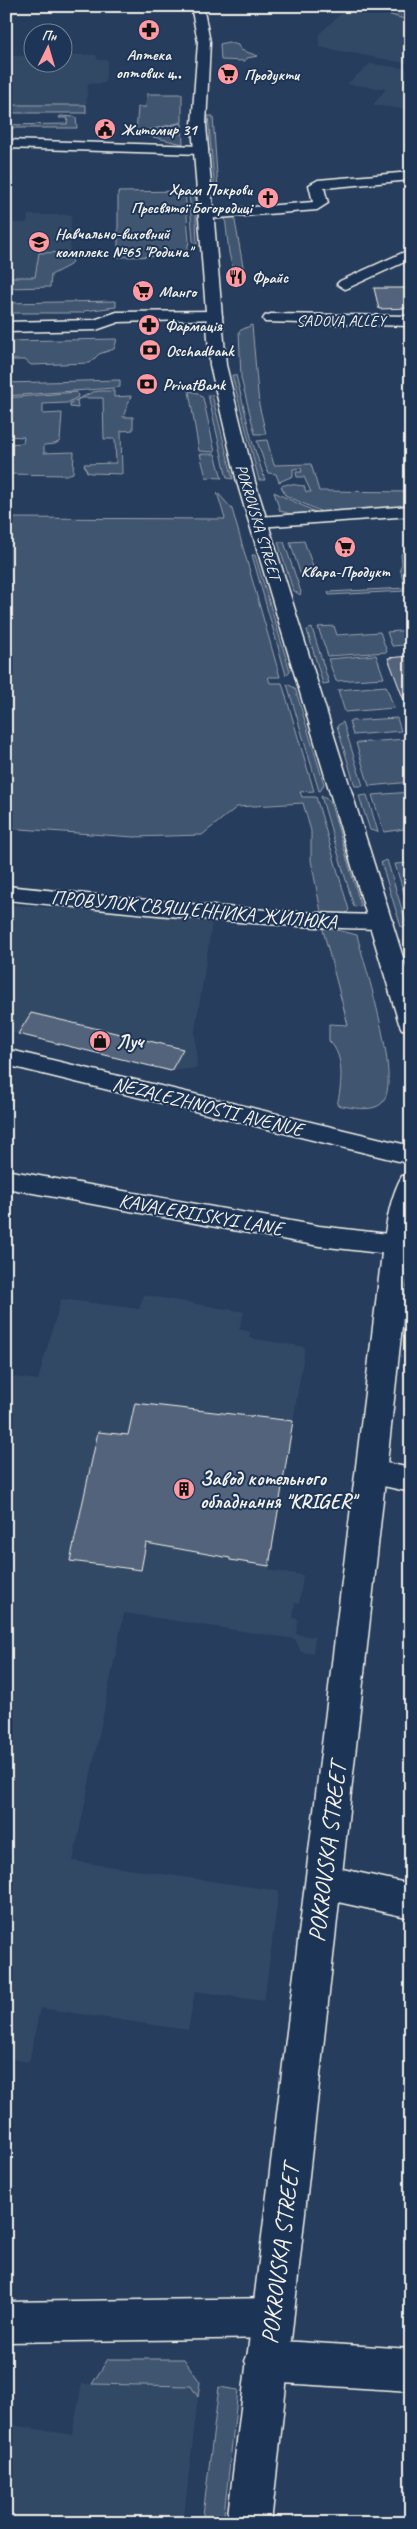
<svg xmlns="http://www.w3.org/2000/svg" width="417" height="2529" font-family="Caveat,sans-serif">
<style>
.built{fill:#334966}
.green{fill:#40546f;stroke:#9aa2ac}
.building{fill:#52647b;stroke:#f4f1e8}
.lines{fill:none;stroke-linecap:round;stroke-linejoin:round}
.minor-casing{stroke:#f4f1e8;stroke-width:3}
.major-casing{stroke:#f4f1e8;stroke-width:3}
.highway-casing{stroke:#f4f1e8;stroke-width:3}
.minor{fill:#1d3557;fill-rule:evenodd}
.major{fill:#1d3557;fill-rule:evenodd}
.highway{fill:#1d3557;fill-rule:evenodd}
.labels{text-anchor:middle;stroke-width:4;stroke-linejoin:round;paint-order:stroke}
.far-poi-label{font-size:16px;font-weight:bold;fill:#f4f1e8;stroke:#1d3557;text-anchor:start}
.far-street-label{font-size:16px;fill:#f4f1e8;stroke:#1d3557}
.street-label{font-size:20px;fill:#f4f1e8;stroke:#1d3557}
.poi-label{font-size:20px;font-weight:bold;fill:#f4f1e8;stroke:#1d3557;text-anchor:start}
.near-street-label{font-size:24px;fill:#f4f1e8;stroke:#1d3557}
</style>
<rect width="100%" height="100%" fill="#263d5d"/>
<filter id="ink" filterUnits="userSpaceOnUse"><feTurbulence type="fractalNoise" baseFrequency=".02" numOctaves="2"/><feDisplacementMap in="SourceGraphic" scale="10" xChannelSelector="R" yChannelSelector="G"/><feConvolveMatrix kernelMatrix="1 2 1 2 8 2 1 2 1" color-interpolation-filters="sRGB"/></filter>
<g filter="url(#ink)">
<path class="built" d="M348 7 367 9 411 21V64L319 47V34Z
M63 55H96L98 60H108L105 83 88 84 86 105H9L13 89 6 88V56H32V62H62Z
M370 64 411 69V110L373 105 386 89 347 84Z
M28 215H71L70 257 43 277H6V223H27Z
M6 905 213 917 195 1031 197 1068 171 1071 6 1031Z
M144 1295 244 1312 239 1329 250 1332 249 1338 305 1347 269 1570 303 1575 299 1604 295 1603 293 1618 298 1619 296 1634 315 1637 313 1654 301 1652 295 1639 124 1613 73 1861 279 1891 264 2001 195 1991 188 2030 40 2008 29 2062 6 2058V1376L38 1380 61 1299 139 1309Z
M82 2384 191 2386 198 2397 183 2523H6V2424L72 2435Z"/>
<path class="green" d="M411 6V21L364 7 366 6Z
M228 42 238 45 241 50 258 56 247 58 245 61 221 60 220 44Z
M147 94H182V122L136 133 138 107H146Z
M9 105H86V113H12L8 111Z
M60 116 76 117 77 128H6V125L67 124 68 118H59Z
M208 116H213L218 189 220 192H215Z
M182 123 183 144 140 134Z
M185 191 189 241 186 256 118 257V192Z
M189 191H195L197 244 193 241Z
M234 215 244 272H234L229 253 225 216Z
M76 252 70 265 51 275 50 287 6 288V277H35L39 253Z
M116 301V307L84 311 83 313H6V303Z
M252 325 259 405 266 434H255L241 378 239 331Z
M117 339 114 349 99 354 90 363 31 365 25 360H8L6 365V341Z
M232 375H236L252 441 265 480H259Z
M120 380V387L114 388 6 396V383Z
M100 391H114V397L131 396 123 417H133V430L121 431 122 474 91 473 87 472 84 464 116 463 115 439H104L103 398H81L77 400 78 408 70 407V403L93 392Z
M189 391 198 393 203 398 215 452 199 451Z
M77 392 78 397 67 403 43 404V414L62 413 60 441 55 444 44 445V453L74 452 73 473 66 475 6 474V444L23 443 24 437 6 436V398Z
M208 395H212L233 479 227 478Z
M267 440 274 465 311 464 319 491 411 492V507L326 514 285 495 281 486 288 484 304 486 306 492H311L304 477H297L296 472H302L301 468 293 469V476L279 482 276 474 268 473 257 441Z
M200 454H215L222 478 206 477Z
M217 492 232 509 280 677H268L270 683H282L314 791 300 792 302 797H316L349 910 344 915 322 917 311 860V831L303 803 237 807 202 835 134 837 6 828V518L225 519Z
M274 492 322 515 298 516 280 511Z
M304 541 316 575 301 576 290 542Z
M284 542 301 592 300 595 293 590 278 542Z
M411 549V583H404L400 568 402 564 401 554Z
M252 555H255L290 671 286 675Z
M411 585V593L405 591 329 595 328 592 405 588 404 586Z
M334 626 337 635 380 632 387 652 328 656 318 627Z
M312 628 329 683 323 684 307 630Z
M411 630V632L406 633 411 648V656H407L404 645 392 646 387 632Z
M376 655 384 678 336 681 328 659Z
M287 684 295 688 324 784 321 790 319 791Z
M386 686 394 708 345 712 338 690Z
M397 718 401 731 353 735 349 721Z
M343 722 363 786H355L337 726Z
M405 739 411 757V782L369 786 356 743Z
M411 792V828L384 832 372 795Z
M367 795 378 832 370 830 359 796Z
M321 796 330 801 361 906 354 907Z
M387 860 407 926 401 927 381 862Z
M411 863V916L395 864Z
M322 926 357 935C364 964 403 1081 382 1103 372 1113 349 1107 337 1105 342 1086 345 1055 329 1041V1024L348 1025Z
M108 2359H184L200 2382 198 2397 191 2386 92 2384Z
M219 2387 238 2390 223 2523H202Z"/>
<path class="building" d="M374 288H411V308L379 309Z
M411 656V714H409L388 658Z
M31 1013 183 1049 171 1071 18 1034Z
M135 1403 293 1421 269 1566 230 1560V1558L146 1543 141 1570 70 1561 98 1432 128 1435Z"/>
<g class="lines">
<g class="minor-casing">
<path id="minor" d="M352 6H372C368 11 356 11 352 6Z
M6 140 201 146 208 150 201 154 6 148Z
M411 172V180L324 188 328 203 317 210 206 219 199 215 206 211 313 202 309 185 318 180Z
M411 249V259L350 287 345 289 337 284 340 281Z
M214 311 220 313 222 316 220 319 119 322 96 330 6 332V322L94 320 117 312Z
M271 314 411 316V326L265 322 263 319 265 316Z
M411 506V516L259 527 253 526 250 522 253 518 259 517Z
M6 886C131 898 256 913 381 915L389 917 393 922 389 927 381 929C256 927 131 912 6 900Z
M6 1170 319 1226 397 1235 407 1238 411 1245 407 1252 397 1255 319 1246 6 1188Z
M371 1460 411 1468V1492L360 1481 356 1472 360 1463Z
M324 1865 411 1884V1918L324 1899 312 1894 306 1882 312 1870Z
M272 2298 286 2304 292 2318 286 2332 272 2338 6 2342V2302Z
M266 2340 411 2349V2391L266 2382 251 2376 245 2361 251 2346Z"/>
</g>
<g class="major-casing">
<path id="major" d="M6 1049 411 1146V1164L6 1065Z"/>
</g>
<g class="highway-casing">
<path id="highway" d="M191 6H203L210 42 206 125 226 365 255 482 411 983V1031L402 1029 399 1023 237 482 210 365 192 125 198 42Z
M411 1174V1244L271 2523H227L383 1245C387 1222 390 1197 402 1176Z"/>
</g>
<use href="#minor" class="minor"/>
<use href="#major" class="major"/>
<use href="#highway" class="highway"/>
</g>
</g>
<defs>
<g id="pharmacy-disc" transform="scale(1.125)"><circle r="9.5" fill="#ff9aa2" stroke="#1d3557"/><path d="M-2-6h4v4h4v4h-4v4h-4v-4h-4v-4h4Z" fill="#111"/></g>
<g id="supermarket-disc" transform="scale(1.125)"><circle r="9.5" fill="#ff9aa2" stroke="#1d3557"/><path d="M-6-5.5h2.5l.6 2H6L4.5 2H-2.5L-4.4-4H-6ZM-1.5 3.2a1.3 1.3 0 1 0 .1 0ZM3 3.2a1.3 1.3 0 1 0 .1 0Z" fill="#111"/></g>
<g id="civic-disc" transform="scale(1.125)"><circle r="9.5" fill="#ff9aa2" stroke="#1d3557"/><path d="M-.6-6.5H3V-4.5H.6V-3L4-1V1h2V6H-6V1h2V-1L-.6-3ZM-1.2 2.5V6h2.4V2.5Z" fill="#111"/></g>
<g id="church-disc" transform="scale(1.125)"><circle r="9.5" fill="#ff9aa2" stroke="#1d3557"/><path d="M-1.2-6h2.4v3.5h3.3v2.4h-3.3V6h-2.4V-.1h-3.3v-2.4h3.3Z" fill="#111"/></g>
<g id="school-disc" transform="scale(1.125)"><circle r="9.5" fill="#ff9aa2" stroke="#1d3557"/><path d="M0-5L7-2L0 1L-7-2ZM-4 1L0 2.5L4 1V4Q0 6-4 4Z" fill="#111"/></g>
<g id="restaurant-disc" transform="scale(1.125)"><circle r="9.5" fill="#ff9aa2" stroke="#1d3557"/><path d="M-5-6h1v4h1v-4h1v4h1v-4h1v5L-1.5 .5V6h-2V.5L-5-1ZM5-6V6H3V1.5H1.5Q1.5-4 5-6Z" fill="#111"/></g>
<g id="bank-disc" transform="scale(1.125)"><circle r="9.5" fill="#ff9aa2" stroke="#1d3557"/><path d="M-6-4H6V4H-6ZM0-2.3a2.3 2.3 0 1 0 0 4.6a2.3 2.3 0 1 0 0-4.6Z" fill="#111"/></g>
<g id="shop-disc" transform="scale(1.125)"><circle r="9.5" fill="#ff9aa2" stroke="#1d3557"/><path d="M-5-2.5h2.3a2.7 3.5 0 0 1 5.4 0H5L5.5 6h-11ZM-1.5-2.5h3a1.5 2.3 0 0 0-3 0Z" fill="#111"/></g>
<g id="building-disc" transform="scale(1.125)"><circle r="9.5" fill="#ff9aa2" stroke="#1d3557"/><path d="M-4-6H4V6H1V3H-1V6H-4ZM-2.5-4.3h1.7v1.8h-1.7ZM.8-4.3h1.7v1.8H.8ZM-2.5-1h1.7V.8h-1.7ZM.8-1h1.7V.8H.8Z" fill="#111"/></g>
</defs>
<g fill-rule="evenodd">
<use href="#pharmacy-disc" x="149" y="30"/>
<use href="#supermarket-disc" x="228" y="74"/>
<use href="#civic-disc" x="105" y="129"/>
<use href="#church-disc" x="268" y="198"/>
<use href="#school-disc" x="39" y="242"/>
<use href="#restaurant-disc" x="236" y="277"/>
<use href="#supermarket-disc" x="143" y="291"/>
<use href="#pharmacy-disc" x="149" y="325"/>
<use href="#bank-disc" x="150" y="350"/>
<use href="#bank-disc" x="147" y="384"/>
<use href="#supermarket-disc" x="345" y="547"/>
<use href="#shop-disc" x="100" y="1041"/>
<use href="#building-disc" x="184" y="1489"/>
</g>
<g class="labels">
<g class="far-poi-label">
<text x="149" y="60" text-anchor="middle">Аптека<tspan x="149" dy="18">оптових ц‥</tspan></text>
<text x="244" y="80">Продукти</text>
<text x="121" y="135">Житомир 31</text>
<text x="252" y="195" text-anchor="end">Храм Покрови<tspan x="252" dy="18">Пресвятої Богородиці</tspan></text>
<text x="55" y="239">Навчально-виховний<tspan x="55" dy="18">комплекс №65 "Родина"</tspan></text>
<text x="252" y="283">Фрайс</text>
<text x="159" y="297">Манго</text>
<text x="165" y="331">Фармація</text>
<text x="166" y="356">Oschadbank</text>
<text x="163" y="390">PrivatBank</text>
<text x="345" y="577" text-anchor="middle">Квара-Продукт</text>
</g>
<g class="far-street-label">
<text x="341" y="326">SADOVA ALLEY</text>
<text transform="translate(259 522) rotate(73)" y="6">POKROVSKA STREET</text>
</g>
<g class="street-label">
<text transform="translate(194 909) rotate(5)" y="7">ПРОВУЛОК СВЯЩЕННИКА ЖИЛЮКА</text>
<text transform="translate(208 1106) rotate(14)" y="7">NEZALEZHNOSTI AVENUE</text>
<text transform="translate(201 1214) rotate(10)" y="7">KAVALERIISKYI LANE</text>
</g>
<g class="poi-label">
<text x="116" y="1048">Луч</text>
<text x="200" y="1485">Завод котельного<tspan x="200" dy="23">обладнання "KRIGER"</tspan></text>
</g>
<g class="near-street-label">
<text transform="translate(327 1852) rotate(-83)" y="8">POKROVSKA STREET</text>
<text transform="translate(280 2254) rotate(-83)" y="8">POKROVSKA STREET</text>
</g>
</g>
<rect width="417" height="2529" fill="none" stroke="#1d3557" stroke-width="25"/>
<rect x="12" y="12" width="392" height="2504" fill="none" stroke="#f4f1e8" stroke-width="2" filter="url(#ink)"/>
<g transform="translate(48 48) rotate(5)"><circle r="24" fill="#1d3557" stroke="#738091"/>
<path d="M0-4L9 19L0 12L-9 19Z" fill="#ff9aa2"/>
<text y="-8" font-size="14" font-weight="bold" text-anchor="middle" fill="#f4f1e8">Пн</text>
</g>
</svg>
